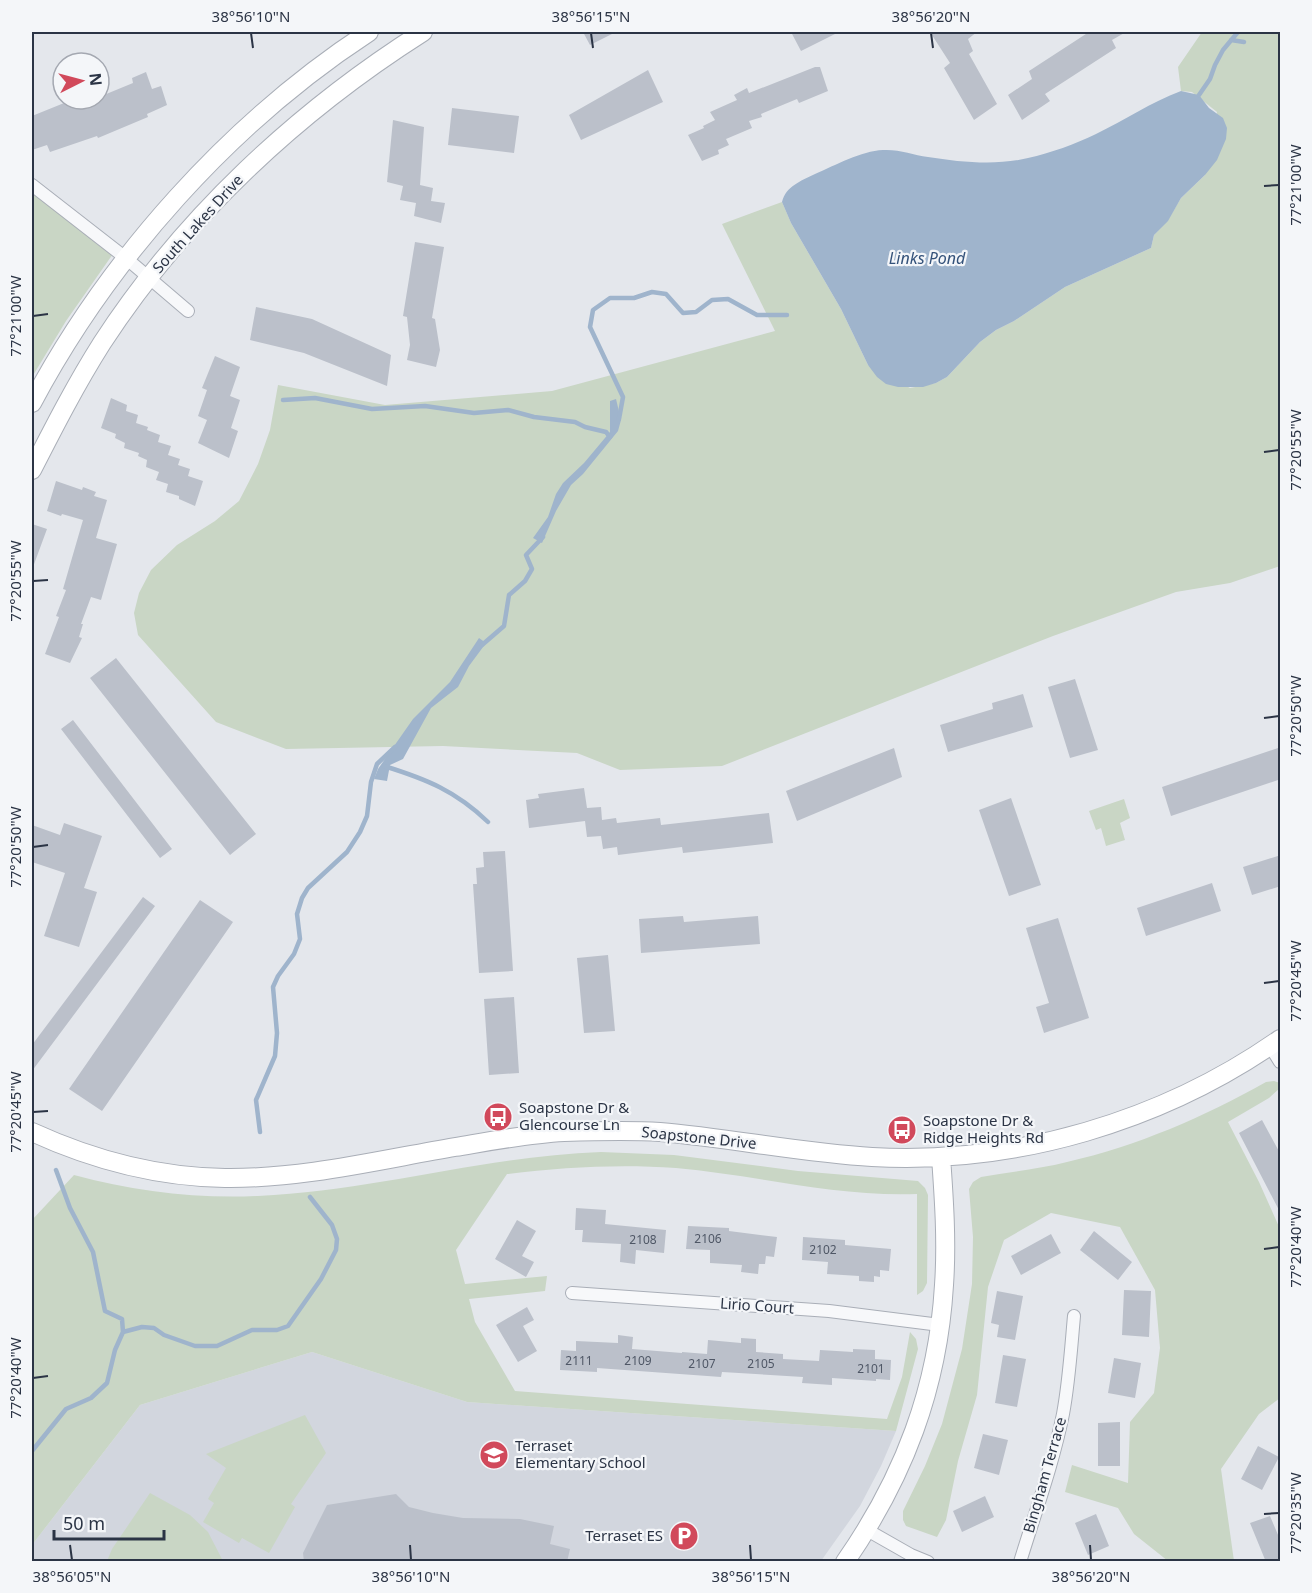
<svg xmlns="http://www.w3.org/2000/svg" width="1312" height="1593" font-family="'Noto Sans',sans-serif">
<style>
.built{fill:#d2d6de}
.green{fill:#c9d6c5}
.water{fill:#9fb4cc}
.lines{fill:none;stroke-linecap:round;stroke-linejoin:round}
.stream{stroke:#9fb4cc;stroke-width:4.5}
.building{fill:#bbc0ca}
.street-casing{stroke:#a9aeb7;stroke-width:14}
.secondary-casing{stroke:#a9aeb7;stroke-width:20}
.street{stroke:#f7f8fa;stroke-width:12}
.secondary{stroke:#fff;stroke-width:18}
.ticks{fill:none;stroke:#2b3445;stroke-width:2}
.labels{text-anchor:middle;stroke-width:4.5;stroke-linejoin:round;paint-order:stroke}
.number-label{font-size:12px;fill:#4f5766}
.street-label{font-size:15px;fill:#2b3445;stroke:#f4f6f9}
.poi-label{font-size:15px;fill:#2b3445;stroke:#f4f6f9;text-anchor:start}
.water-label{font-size:16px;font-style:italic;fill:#34527a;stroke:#f4f6f9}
.neatline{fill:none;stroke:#2b3445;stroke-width:2}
.ticks-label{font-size:15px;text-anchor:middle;fill:#2b3445}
</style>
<rect width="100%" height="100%" fill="#e4e7ec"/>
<path class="built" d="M312 1352 467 1402 896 1431 881 1466 860 1506 821 1561 32 1562V1545L140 1405Z"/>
<path class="green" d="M1202 32H1280V566L1230 583 1176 592 1053 636 722 766 620 770 577 753 443 746 286 749 216 722 138 635 134 613 139 593 151 570 177 545 215 521 239 501 258 464 270 430 278 385 385 405 552 391 775 331 722 224 782 202 791 223 841 309 868 365 910 388 936 383 947 377 980 342 996 330 1014 321 1065 287 1151 248 1154 235 1168 220 1181 198 1205 175 1217 112 1192 92 1181 91 1178 67Z
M32 185 115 251 66 321 32 377Z
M1124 799 1130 818 1120 823 1125 840 1106 846 1101 828 1096 830 1089 811Z
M1274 1081 1280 1083V1088L1269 1098 1228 1122 1259 1182 1280 1229V1398L1259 1414 1221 1469 1234 1561H1168L1134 1534 1118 1508 1065 1492 1072 1465 1128 1483 1130 1422 1154 1393 1160 1348 1155 1290 1120 1227 1051 1213 1004 1240 988 1287 977 1395 958 1461 946 1520 937 1537 906 1526 903 1520V1511L925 1466 942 1424 962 1349 972 1284 973 1237 969 1189 973 1182 981 1177C1010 1172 1039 1169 1067 1162 1137 1146 1204 1117 1266 1082Z
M601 1152 674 1155 798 1171 918 1181 925 1188 928 1195 927 1283 923 1291 917 1295V1194C835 1197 756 1175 676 1168 620 1164 563 1167 507 1174L456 1250 465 1284 547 1276 545 1291 469 1299 475 1322 515 1391 887 1419 902 1377 910 1332 916 1339 918 1349 896 1431 467 1402 312 1352 140 1405 32 1545V1220L74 1175C134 1191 196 1199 258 1196 374 1191 486 1156 601 1152Z
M305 1415 326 1453 291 1504 295 1507 269 1553 242 1538 239 1543 203 1522 214 1503 208 1499 226 1468 206 1454Z
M150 1493 190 1515 208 1532 223 1561H107L112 1549Z"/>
<path class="water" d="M1181 91 1199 95 1209 108 1223 118 1227 128 1226 139 1217 160 1205 175 1181 198 1168 221 1154 235 1151 248 1065 287 1014 321 996 330 980 342 947 377 936 383 923 387H898L886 384 877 377 868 365 841 309 791 223 782 202C786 186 801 181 815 174 836 165 861 151 883 150 899 149 913 155 928 157 960 162 996 166 1028 158 1051 153 1075 144 1096 134 1125 120 1151 102 1181 91Z
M616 399 621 420 618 431 583 474 571 485 556 511 542 543 533 538 548 517 556 494 563 483 584 463 610 432V401Z
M479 638 486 643 469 666 458 687 431 708 403 759 390 765 387 781 374 779 378 769 413 719 450 682Z"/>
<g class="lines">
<path class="stream" d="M1231 40 1244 42
M1199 95 1210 79 1215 65 1223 50 1238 32
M283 400 315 398 372 409 425 406 474 413 508 410 534 417 575 422 585 427 606 432 610 437
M619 419 623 397 590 327 593 310 610 298H634L652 292 666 294 683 313 696 312 712 300 728 299 757 315H787
M482 645 504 626 509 595 525 581 532 569 526 555 543 537
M384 766C426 779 456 791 488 822
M260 1132 256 1100 275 1056 277 1033 273 987 278 976 294 954 300 939 297 914 302 898 308 888 347 852 360 832 367 816 371 782 377 764 395 747
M123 1332 142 1327 154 1328 164 1335 195 1346H217L252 1330H277L288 1326 321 1279 336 1250 337 1239 332 1225 310 1197
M32 1451 66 1409 91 1398 107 1383 115 1350 123 1332 122 1319 105 1311 93 1252 70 1208 56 1170"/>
</g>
<path class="building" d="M583 32H616L590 45Z
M791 32H839L801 51Z
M930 32H977L968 39 973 51 969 54 997 104 974 120 944 68 950 63Z
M1089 32H1126L1112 40 1116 48 1045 94 1050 101 1022 120 1008 95 1032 79 1029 71Z
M815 67H820L828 91 799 103 797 99 761 114 762 117 749 121 752 128 726 139 729 145 718 150 719 154 702 161 688 135 704 128 703 126 715 120 710 112 737 100 734 95 747 88 749 93Z
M648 70 663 102 581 140 569 115Z
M146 72 152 89 161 86 167 105 147 114 148 117 98 138 97 136 50 152 47 145 32 150V116L74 99H99V97L133 83 132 78Z
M452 108 519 116 514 153 448 145Z
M393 120 424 127 420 185 433 188 431 201 445 203 441 223 414 216 416 203 400 200 403 186 387 182Z
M415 242 444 247 432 318 435 319 440 350 436 367 407 360 410 345 407 317 403 316Z
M256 307 312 319 391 355 387 386 304 353 250 340Z
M215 356 240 367 230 396 240 400 231 428 238 431 229 458 198 443 207 420 198 416 207 390 202 388Z
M111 398 127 405 126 411 138 415 136 423 148 427 147 430 160 435 158 442 171 446 168 455 180 459 178 465 190 469 188 476 203 481 195 506 179 499V496L166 492 168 484 156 480 159 472 146 467 147 460 138 456 139 453 124 448 125 443 115 438 116 434 101 428Z
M56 481 82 490 83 487 96 492 94 496 107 500 96 538 117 544 101 600 91 597 81 624H83L79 637 82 638 70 663 45 654 59 617 56 616 66 590 63 589 83 520 62 514 61 516 47 511Z
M32 524 47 529 33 567H32Z
M116 658 256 834 230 855 90 678Z
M1075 679 1098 750 1070 758 1048 687Z
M1023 694 1033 727 948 752 940 725 993 709 992 703Z
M73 720 172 849 160 858 61 729Z
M1281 747V779L1171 816 1162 787Z
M894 748 902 777 797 821 786 791Z
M584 788 587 808 601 807 602 820 616 818 617 823 660 818 661 825 769 813 773 843 683 853 682 847 618 855 617 847 603 849 601 836 587 837 585 821 529 828 526 800 539 798 538 794Z
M1011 798 1041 885 1009 896 979 810Z
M64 823 102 836 84 888 97 892 79 947 44 936 65 873 32 862V825L60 835Z
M505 851 513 971 479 973 473 884H477L476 868 484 867 483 852Z
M1281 855V886L1252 895 1243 867Z
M1212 883 1221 911 1146 936 1137 908Z
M143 897 155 906 32 1071V1045Z
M200 900 233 922 102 1111 69 1089Z
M683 916 684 922 758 916 760 944 641 953 639 919Z
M1058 918 1089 1018 1044 1033 1036 1007 1049 1003 1026 928Z
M608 955 615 1031 584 1033 577 958Z
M514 997 519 1073 489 1075 484 999Z
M1262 1120 1281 1155V1214L1239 1133Z
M576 1208 606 1210 605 1224 666 1230 664 1253 636 1250 635 1264 620 1262 621 1244 582 1242 583 1230H575Z
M517 1220 536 1231 522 1256 534 1262 526 1277 495 1259Z
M688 1226 729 1228V1231L777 1237 774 1257 766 1256 765 1264H759L758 1274 741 1272 742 1265 710 1263V1250L686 1249Z
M1094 1231 1132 1262 1118 1280 1080 1250Z
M1051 1234 1061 1253 1021 1275 1011 1256Z
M803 1237 845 1240V1245L891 1249 889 1271 880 1270V1277L874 1276V1282L859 1281V1276L827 1274 828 1262 802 1260Z
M1124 1290 1151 1291 1149 1337 1122 1335Z
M997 1291 1023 1296 1015 1340 997 1337 999 1325 991 1323Z
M527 1307 534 1320 523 1326 537 1351 518 1362 496 1325Z
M618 1335 633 1337 632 1349 682 1353V1352L707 1354 708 1340 741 1343V1338L756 1339V1352L783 1354V1359L819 1361 820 1350 853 1352V1349L875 1350V1359L891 1360 890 1380 876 1379V1381L832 1378V1385L802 1383 803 1377 722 1372 721 1377 597 1368V1372L560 1370 561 1350 576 1351V1341L618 1343Z
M1003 1355 1026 1359 1017 1407 995 1403Z
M1114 1358 1141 1363 1135 1398 1108 1393Z
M1120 1422V1466H1098V1423Z
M983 1434 1008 1440 999 1475 974 1468Z
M1258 1446 1279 1457 1262 1490 1241 1479Z
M396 1494 409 1507 433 1513 463 1518 520 1519 554 1526 550 1544 570 1549 567 1562H304L303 1553 327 1505Z
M985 1496 994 1517 962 1532 953 1511Z
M1096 1514 1109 1546 1088 1555 1075 1523Z
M1270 1516 1281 1542V1560L1276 1562H1266L1250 1523Z"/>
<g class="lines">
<g class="street-casing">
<path id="street" d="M32 185 127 259 188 311
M1270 1046 1280 1062
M572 1293 829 1311 940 1325
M867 1530 911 1555 928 1562
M1020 1562C1035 1513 1053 1464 1063 1414 1069 1382 1071 1349 1074 1316"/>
</g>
<g class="secondary-casing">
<path id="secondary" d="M32 403C109 258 231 122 369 32
M32 470C54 427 76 384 102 343 184 217 297 112 423 32
M32 1132C93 1160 157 1177 225 1178 302 1179 379 1160 455 1147 491 1141 527 1134 564 1132 596 1131 628 1130 660 1132 731 1138 801 1153 872 1157 1016 1165 1163 1121 1280 1039
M845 1562C904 1477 938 1388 944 1285 947 1242 944 1199 941 1157"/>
</g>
<use href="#street" class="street"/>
<use href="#secondary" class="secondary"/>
</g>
<path class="ticks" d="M251 33 253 48M591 33 593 48M931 33 933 48M1264 186 1279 185M33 316 48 314M1264 452 1279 450M33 581 48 580M1264 718 1279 716M33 847 48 845M1264 983 1279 981M33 1112 48 1111M1264 1249 1279 1247M33 1378 48 1376M1264 1514 1279 1513M70 1545 72 1560M410 1545 411 1560M750 1545 751 1560M1090 1545 1091 1560"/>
<defs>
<g id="bus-disc" transform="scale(1.5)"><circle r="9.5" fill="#d1495b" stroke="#f4f6f9"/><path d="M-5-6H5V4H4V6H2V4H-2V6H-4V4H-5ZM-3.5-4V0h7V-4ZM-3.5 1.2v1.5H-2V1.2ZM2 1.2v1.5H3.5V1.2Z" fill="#fff"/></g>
<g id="school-disc" transform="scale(1.5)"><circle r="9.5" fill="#d1495b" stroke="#f4f6f9"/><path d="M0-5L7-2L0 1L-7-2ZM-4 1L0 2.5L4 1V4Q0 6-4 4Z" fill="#fff"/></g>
<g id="parking-disc" transform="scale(1.5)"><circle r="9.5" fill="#d1495b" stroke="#f4f6f9"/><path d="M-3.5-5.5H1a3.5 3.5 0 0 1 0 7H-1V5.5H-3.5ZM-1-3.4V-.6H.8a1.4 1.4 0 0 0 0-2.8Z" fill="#fff"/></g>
</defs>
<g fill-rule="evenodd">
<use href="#bus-disc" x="498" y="1117"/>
<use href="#bus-disc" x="902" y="1130"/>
<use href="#school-disc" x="494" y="1455"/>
<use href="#parking-disc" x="684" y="1536"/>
</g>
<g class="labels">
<g class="number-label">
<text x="708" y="1243">2106</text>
<text x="643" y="1244">2108</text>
<text x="823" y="1254">2102</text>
<text x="579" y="1365">2111</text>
<text x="638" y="1365">2109</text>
<text x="702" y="1368">2107</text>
<text x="761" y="1368">2105</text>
<text x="871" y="1373">2101</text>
</g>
<g class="street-label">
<text transform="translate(198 224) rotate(-48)" y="5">South Lakes Drive</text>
<text transform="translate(699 1138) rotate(6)" y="5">Soapstone Drive</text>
<text transform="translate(757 1306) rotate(4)" y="5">Lirio Court</text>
<text transform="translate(1045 1475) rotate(-74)" y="5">Bingham Terrace</text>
</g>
<g class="poi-label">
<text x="519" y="1113">Soapstone Dr &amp;<tspan x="519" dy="17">Glencourse Ln</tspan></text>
<text x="923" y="1126">Soapstone Dr &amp;<tspan x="923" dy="17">Ridge Heights Rd</tspan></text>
<text x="515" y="1451">Terraset<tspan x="515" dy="17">Elementary School</tspan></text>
<text x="663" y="1541" text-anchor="end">Terraset ES</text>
</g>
<g class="water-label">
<text x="927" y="264">Links Pond</text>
</g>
</g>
<rect width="1312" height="1593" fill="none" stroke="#f4f6f9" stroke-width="66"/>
<g transform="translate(81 81) rotate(84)"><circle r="28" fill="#f4f6f9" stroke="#a4a8b1" stroke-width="1.5"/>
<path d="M0-4.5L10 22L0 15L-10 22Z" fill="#d1495b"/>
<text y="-9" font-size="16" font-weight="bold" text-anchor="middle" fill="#2b3445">N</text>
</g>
<path d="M54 1530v9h110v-9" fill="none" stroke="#2b3445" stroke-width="3"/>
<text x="63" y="1530" font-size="18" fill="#2b3445" stroke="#f4f6f9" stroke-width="4.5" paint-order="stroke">50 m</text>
<rect x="33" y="33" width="1246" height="1527" class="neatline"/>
<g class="ticks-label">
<text x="251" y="22">38°56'10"N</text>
<text x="591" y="22">38°56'15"N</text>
<text x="931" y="22">38°56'20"N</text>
<text transform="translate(1296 185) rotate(-90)" y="5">77°21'00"W</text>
<text transform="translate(16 316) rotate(-90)" y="5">77°21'00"W</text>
<text transform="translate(1296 450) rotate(-90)" y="5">77°20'55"W</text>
<text transform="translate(16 581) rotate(-90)" y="5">77°20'55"W</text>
<text transform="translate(1296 716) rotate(-90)" y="5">77°20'50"W</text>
<text transform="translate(16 847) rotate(-90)" y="5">77°20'50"W</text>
<text transform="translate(1296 981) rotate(-90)" y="5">77°20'45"W</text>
<text transform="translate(16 1112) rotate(-90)" y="5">77°20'45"W</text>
<text transform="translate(1296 1247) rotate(-90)" y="5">77°20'40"W</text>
<text transform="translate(16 1378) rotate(-90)" y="5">77°20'40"W</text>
<text transform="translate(1296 1513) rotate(-90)" y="5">77°20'35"W</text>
<text x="72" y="1582">38°56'05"N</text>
<text x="411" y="1582">38°56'10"N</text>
<text x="751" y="1582">38°56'15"N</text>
<text x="1091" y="1582">38°56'20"N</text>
</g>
</svg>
